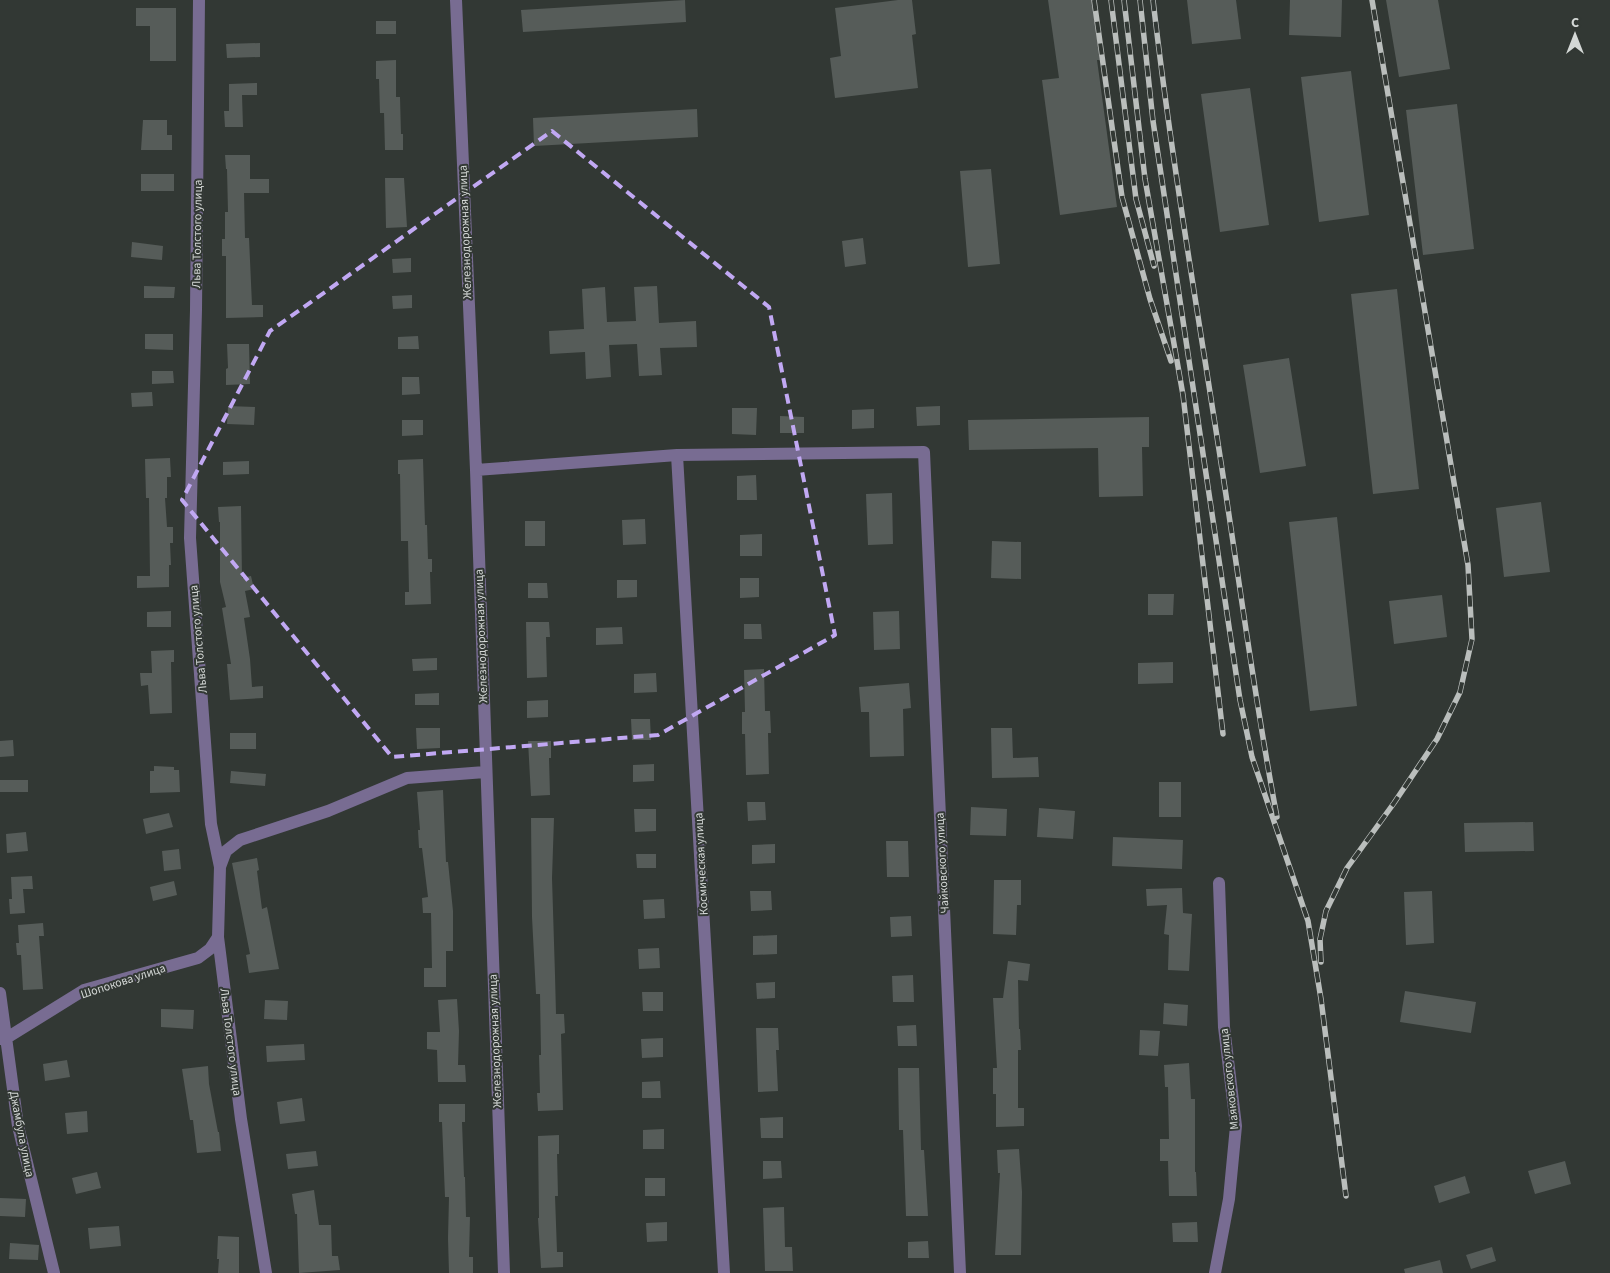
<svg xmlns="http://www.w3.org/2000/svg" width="1610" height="1273" font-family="'Source Sans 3',sans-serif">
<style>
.building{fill:#565c59}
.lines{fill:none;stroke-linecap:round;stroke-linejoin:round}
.minor{stroke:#786c92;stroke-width:12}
.rail-casing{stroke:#babebc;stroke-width:5.5}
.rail{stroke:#323834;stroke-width:4;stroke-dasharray:11;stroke-linecap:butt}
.marked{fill:none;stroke:#c1a8f3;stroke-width:4;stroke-dasharray:10 6;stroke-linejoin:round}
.labels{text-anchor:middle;stroke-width:4;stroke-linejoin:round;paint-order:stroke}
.street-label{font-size:12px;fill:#d4d8d6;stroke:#323834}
</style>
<rect width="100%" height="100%" fill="#323834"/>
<path class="building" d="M685 0 686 22 523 32 521 10Z
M898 0H912L916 34 912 35 918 88 835 98 830 58 841 56 835 8Z
M1048 0H1092L1100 60H1097L1117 207 1060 215 1042 80 1059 78Z
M1187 0H1236L1241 39 1192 44Z
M1290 0H1342L1341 37 1289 35Z
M1386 0H1438L1450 69 1399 77Z
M136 8H176V61H150V26H136Z
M376 21H396V34H376Z
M260 43V57L227 58 226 44Z
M396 60V97H400L401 134H403V150H385L384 113H380L379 79H376V61Z
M1351 71 1369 215 1319 222 1301 77Z
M257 83V95H242L243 127H225L224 111H229V84Z
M1250 88 1269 225 1220 232 1201 94Z
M1457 104 1474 249 1423 255 1406 110Z
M697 109 698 137 534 146 533 118Z
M143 120H167V135H172V150H141Z
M225 155H250V179H269V193H244L245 238H249L252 305H263V317L226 318V256H222V239H225V212H228L227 169H226Z
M991 169 1000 264 968 267 960 171Z
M141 174H174V191H141Z
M385 178H404L407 227 386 228Z
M863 238 866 264 845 267 842 241Z
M132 242 163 246 162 260 131 257Z
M411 258V272L393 273 392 259Z
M144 286 175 287 174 298H144Z
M657 286 659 323 696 321 697 347 660 348 662 375 639 376 637 344 609 345 611 377 586 379 585 352 550 354 549 331 584 329 582 289 605 287 607 322 636 321 634 287Z
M1397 289 1419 489 1373 494 1351 294Z
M412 295V308L393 309 392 296Z
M145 334H173V350L145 349Z
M418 336 419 349H398V337Z
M227 344H249L250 384 226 385V369L228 368Z
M1289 358 1306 466 1260 473 1243 365Z
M152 371H173L174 383 152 384Z
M402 377H419L420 394 402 395Z
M152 392 153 406 132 407 131 393Z
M228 406 255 407 254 425 227 424Z
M940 406V425L917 426 916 407Z
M732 408H757L756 435 732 434Z
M874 409V428L852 429V410Z
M780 416 804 417V433H780Z
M1149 417V447H1142L1143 496 1099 497 1098 448 969 450 968 420Z
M402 420H423V435L402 436Z
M170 458 171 477H167V498H165L167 527H173V543H170L171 565H169V587L137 588V576H150L149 498H146L145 459Z
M423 459 425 525H427L428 559H432V572H430L431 604 405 605V592H409L408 541H401L400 474H398V460Z
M249 461V474L223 475V462Z
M756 475 757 500H737V476Z
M892 493 893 544 868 545 866 494Z
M1541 502 1550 572 1504 577 1496 508Z
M241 506 242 578 251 576 254 589 245 591 250 617 244 618 250 659 252 687 263 686V698L230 700 227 664H231L222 608 226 607 220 582V522H219L218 507Z
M1337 517 1357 706 1310 711 1289 522Z
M645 519 646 544 623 545 622 520Z
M525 521H545V546H525Z
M762 534V556H740V535Z
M992 541 1021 542V579L991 578Z
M740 578H759V597L740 598Z
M617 580H637V597L617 598Z
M528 583H547L548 598H528Z
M1148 594H1174L1173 615H1148Z
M1442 595 1447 637 1394 644 1389 601Z
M171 611V627H147V612Z
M899 611 900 649 874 650 873 612Z
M526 622H549L550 637H546L547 677 527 678Z
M744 624H761L762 639H744Z
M622 627 623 644 596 645V628Z
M174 650V662H171L172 713 150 714 148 685 141 686 140 673H152L151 651Z
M437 658V670L413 671 412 659Z
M1173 662V683L1138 684V663Z
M764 669 765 711H770L771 733H768L769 774 746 775 745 734H742V712H745L744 670Z
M656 673 657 692 634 693V674Z
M909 683 911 708 903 709 904 756 870 757 869 712H861L859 687Z
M439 693V705H415V694Z
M548 700V717L527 718V701Z
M631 719H650L651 740H632Z
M416 728H440V748L417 749Z
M991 728H1012L1013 758 1038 757 1039 777 992 778Z
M230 733H256V749H230Z
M13 740 14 756 0 757V741Z
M528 741H551V758H549L550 795 531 796Z
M654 764V781L633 782V765Z
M154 766 174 767V770H179L180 792 150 793V771H154Z
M231 771 266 774 265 786 230 783Z
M0 780H28V792H0Z
M1159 782H1181V817H1159Z
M443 790 446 862H448L453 911V951H446V987H424V968H432L431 913H423L422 898 428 897 422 848H419L418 830H420L417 792Z
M747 802H765L766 820 748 821Z
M971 807 1007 809 1006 836 970 835Z
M1039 808 1075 811 1073 839 1037 837Z
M634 809H656V831L635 832Z
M169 813 173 827 146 834 143 819Z
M531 818H554L552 878 555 975 556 1014H564L565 1033 561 1034 563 1110 538 1111 537 1093H540L539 1055H541L540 994H536L532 917Z
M1533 822 1534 851 1465 852 1464 823Z
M26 832 28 851 7 853 6 834Z
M1113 837 1183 840 1182 869 1112 866Z
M886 841H908L909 877H887Z
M775 844V863L752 864V845Z
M179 849 181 869 164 871 162 851Z
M636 854H656V868H637Z
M257 858 259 870 257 871 262 909 267 907 279 969 249 973 246 955 250 954 232 863Z
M32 876 33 889H23L25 913 10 914 9 899H12L11 877Z
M994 880H1021V905H1017L1016 935 993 934Z
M174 881 177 895 153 901 150 887Z
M1182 888 1183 913 1192 914 1189 971 1168 970 1169 935 1164 934 1167 905 1147 906 1146 889Z
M750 891H771L772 910 751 911Z
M1432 891 1434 943 1406 945 1404 892Z
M664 899 665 918 644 919 643 900Z
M911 916 912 936 891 937 890 917Z
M43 923 44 936H39L43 989 23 990 21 955H17L16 943H19L18 925Z
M777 935V954L753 955V936Z
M659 948 660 968 639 969 638 949Z
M1008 961 1030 964 1028 981 1018 980 1019 1029H1020L1021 1050H1018V1108H1024V1126L996 1127V1094H993V1068H997L993 998H1003Z
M913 975 914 1002H893L892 976Z
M775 982V998L757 999 756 983Z
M1405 991 1476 1002 1471 1033 1400 1022Z
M642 992H663V1011H643Z
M457 999 459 1031 458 1065H465L466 1082H438L437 1050 427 1049V1032H440L438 1000Z
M265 1000 288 1001 287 1020 264 1019Z
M1164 1003 1188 1005 1187 1026 1163 1024Z
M161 1009 194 1010 193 1029 161 1027Z
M916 1025 917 1046H898L897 1026Z
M756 1028H778L779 1050H776L778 1091 758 1092Z
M1140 1030 1160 1031 1158 1056 1139 1055Z
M663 1038V1057L642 1058 641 1039Z
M304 1044 305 1060 267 1062 266 1046Z
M67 1060 70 1077 45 1081 43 1064Z
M1189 1063 1191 1099H1195V1172H1196L1197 1196H1169L1168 1161H1160V1139H1169L1168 1087H1165L1164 1065Z
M208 1066 209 1084 218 1132H219L221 1151 197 1153 193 1120H190L182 1069Z
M898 1068H919L921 1150H924L928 1216H906L903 1130H899Z
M660 1081 661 1098H642V1082Z
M302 1098 305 1121 280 1124 277 1102Z
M439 1104H465V1122H462L464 1177H465L466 1217H470L469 1257H473V1273H449L448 1238 449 1197H445L442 1122H439Z
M87 1111 88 1132 67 1134 65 1113Z
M783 1117V1138H761L760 1118Z
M664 1129V1149H643V1130Z
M559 1135V1154H557L558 1196H555L557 1252H563V1267L541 1268 538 1218H539L538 1136Z
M1019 1149 1022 1192 1021 1255H995L1000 1173H998L997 1150Z
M316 1151 318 1166 288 1169 286 1154Z
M763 1161H781L782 1178 763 1179Z
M1565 1161 1571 1184 1535 1194 1528 1171Z
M97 1172 101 1188 76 1194 72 1178Z
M1465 1176 1470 1193 1439 1203 1434 1186Z
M645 1178H665V1196H645Z
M314 1190 319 1225H331L332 1256H338L340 1270 299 1273 297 1214H295L292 1194Z
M0 1198 26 1199 25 1217 0 1216Z
M784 1207 785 1247H792L793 1271H765L763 1208Z
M667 1222V1241L647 1242 646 1223Z
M1197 1222 1198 1242H1173L1172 1223Z
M119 1226 121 1246 90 1249 88 1228Z
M218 1236 239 1237V1273H218L219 1259H217Z
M928 1241 929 1258H908V1242Z
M10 1243 39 1245 38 1260 9 1259Z
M1492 1247 1496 1261 1471 1269 1466 1255Z
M1440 1260 1443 1273H1405L1404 1269Z"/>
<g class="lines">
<path class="minor" d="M199 0 196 310 190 538 211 824 220 867 218 937 241 1119 266 1273
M456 0 476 470 504 1273
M677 455 724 1273
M476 470 677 455 924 452 960 1273
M220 867 226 851 240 840 328 811 407 778 485 772
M0 993 18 1126 54 1273
M0 1039H5L84 990 198 958 210 949 218 937
M1215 1273 1229 1199 1236 1126 1224 1027 1219 883"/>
<g class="rail-casing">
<path id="rail" d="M1094 0 1122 197 1150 299 1171 361
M1111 0 1136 199 1154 266
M1124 0 1145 179 1183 395 1223 734
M1140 0 1153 121 1240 700 1252 757 1308 921 1321 999 1346 1196
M1153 0C1171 157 1198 313 1222 469 1240 585 1255 702 1277 817
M1321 962 1320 939 1326 911 1347 868 1394 803 1437 739 1460 692 1472 639 1468 565 1372 0"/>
</g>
<use href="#rail" class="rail"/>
</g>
<path class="marked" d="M552 131 769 307 835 635 658 735 392 757 182 500 270 331Z"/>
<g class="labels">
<g class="street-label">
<text transform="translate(465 232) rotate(-92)" y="4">Железнодорожная улица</text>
<text transform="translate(197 234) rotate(-89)" y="4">Льва Толстого улица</text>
<text transform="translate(481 636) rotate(-92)" y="4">Железнодорожная улица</text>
<text transform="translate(198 639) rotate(-95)" y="4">Льва Толстого улица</text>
<text transform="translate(942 863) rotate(-93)" y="4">Чайковского улица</text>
<text transform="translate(701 864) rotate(-93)" y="4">Космическая улица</text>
<text transform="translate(123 981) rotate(-18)" y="4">Шопокова улица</text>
<text transform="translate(495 1041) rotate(-92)" y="4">Железнодорожная улица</text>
<text transform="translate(231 1042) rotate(83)" y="4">Льва Толстого улица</text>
<text transform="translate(1229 1079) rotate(-96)" y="4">Маяковского улица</text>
<text transform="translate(22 1134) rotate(79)" y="4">Джамбула улица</text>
</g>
</g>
<g transform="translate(1575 35)" stroke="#323834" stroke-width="4" paint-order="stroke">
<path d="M0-4L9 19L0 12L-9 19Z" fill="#d4d8d6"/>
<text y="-8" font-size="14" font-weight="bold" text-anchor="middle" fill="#d4d8d6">С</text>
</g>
</svg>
